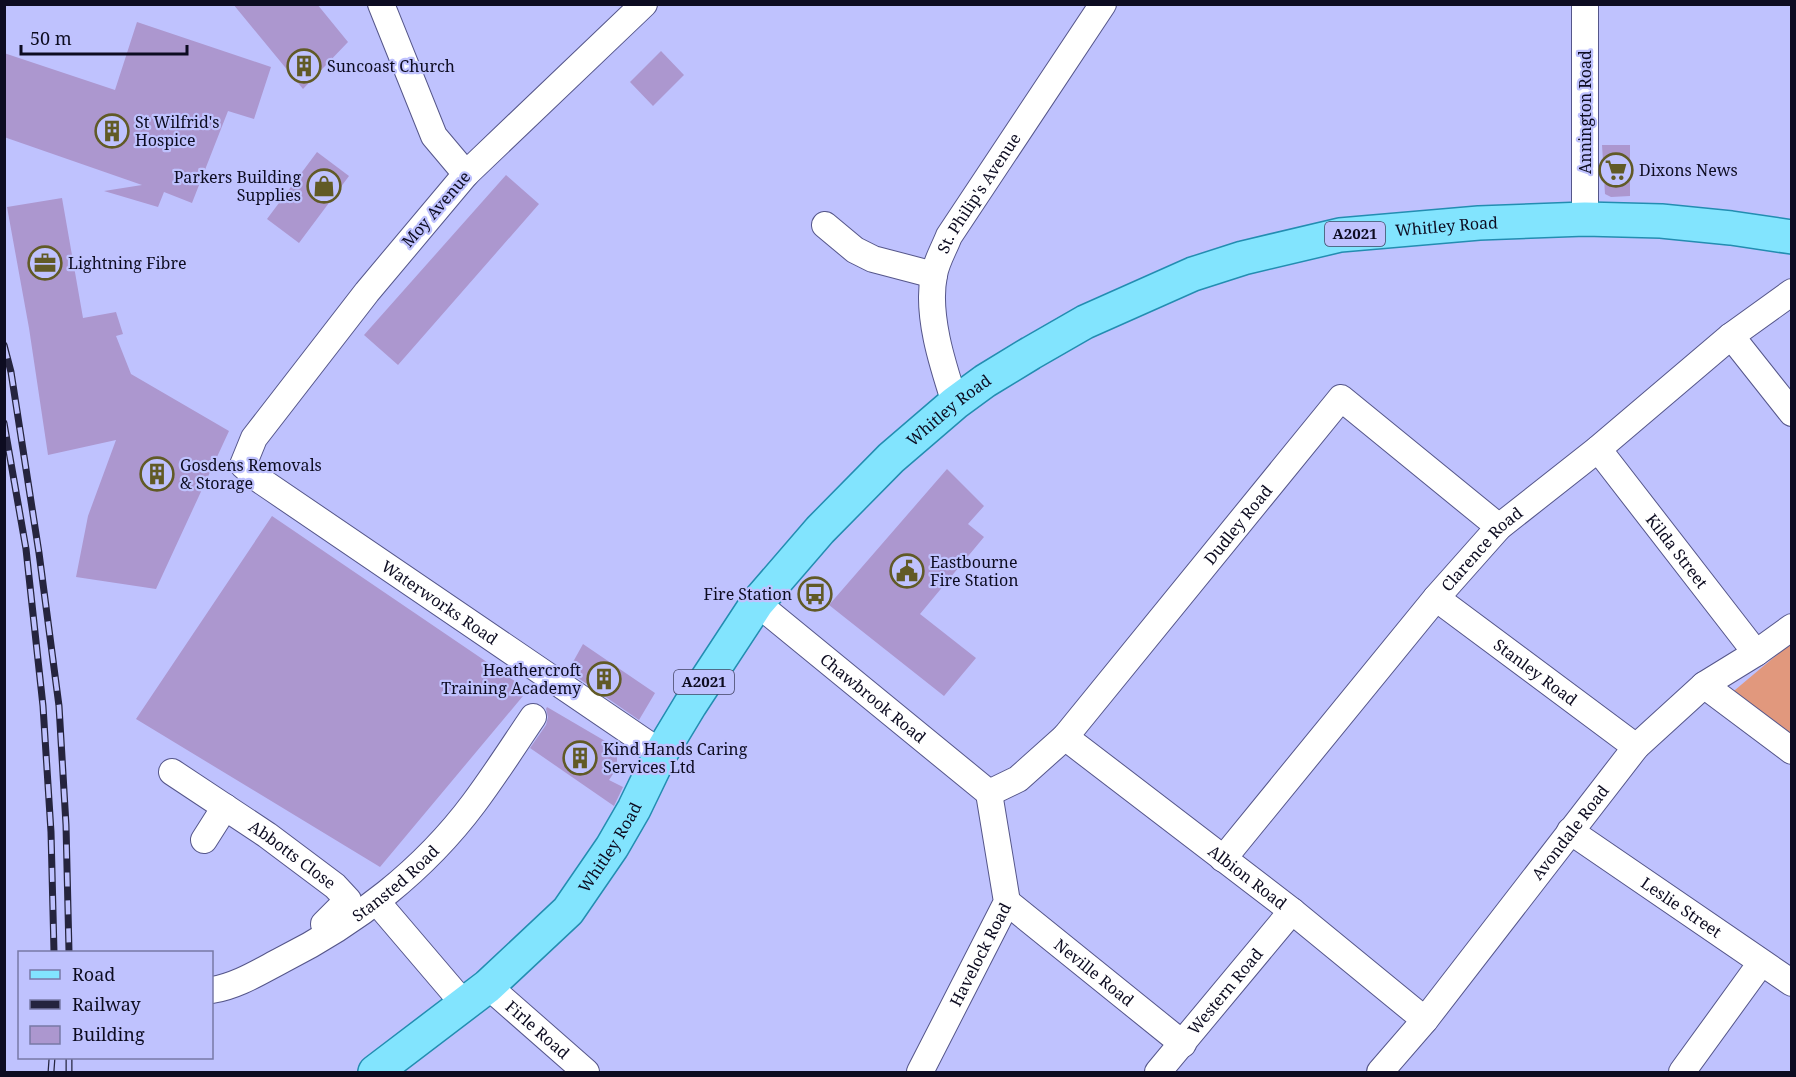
<svg xmlns="http://www.w3.org/2000/svg" width="1796" height="1077" font-family="'Noto Serif',serif">
<style>
.green{fill:#e1987d}
.building{fill:#ac97cf}
.lines{fill:none;stroke-linecap:round;stroke-linejoin:round}
.minor-casing{stroke:#55568a;stroke-width:28}
.major-casing{stroke:#238db1;stroke-width:36}
.minor{stroke:#fff;stroke-width:26}
.major{stroke:#82e4fe;stroke-width:33}
.rail-casing{stroke:#25243e;stroke-width:7}
.rail{stroke:#bfc2fe;stroke-width:4.5;stroke-dasharray:14;stroke-linecap:butt}
.labels{text-anchor:middle;stroke-width:4.5;stroke-linejoin:round;paint-order:stroke}
.shield{fill:#bfc2fe;stroke:#424363;stroke-width:1.5}
.shield-label{font-size:15px;font-weight:bold;fill:#0d0c21}
.poi-label{font-size:16px;fill:#0d0c21;stroke:#bfc2fe;text-anchor:start}
.street-label{font-size:16px;fill:#0d0c21;stroke:#bfc2fe}
</style>
<rect width="100%" height="100%" fill="#bfc2fe"/>
<path class="green" d="M1791 643V739L1729 695Z"/>
<path class="building" d="M233 4H317L348 42 303 89Z
M137 22 271 67 254 119 228 111 192 203 164 192 158 207 104 191 142 185 4 137V53L115 90Z
M661 51 684 75 653 106 630 82Z
M1602 145H1630V196L1611 197 1605 194Z
M317 152 349 176 299 243 267 219Z
M506 175 539 204 398 365 364 335Z
M62 198 83 318 116 312 123 334 116 336 131 374 229 431 156 589 76 577 88 516 116 440 48 455 29 328 7 207Z
M947 469 984 506 968 524 984 537 920 614 976 658 944 696 829 605Z
M272 516 528 690 380 867 136 719Z
M583 644 655 693 639 720 568 671Z
M547 707 617 748V768L609 780 623 787 614 806 530 748 546 725 548 717 546 709Z"/>
<g class="lines">
<g class="minor-casing">
<g id="minor">
<path d="M381 4 434 136 466 174"/>
<path id="s1" d="M644 4 466 174 367 292 254 438 243 465 260 480 661 753"/>
<path d="M1585 4V219"/>
<path d="M825 225 855 250 873 259 934 275"/>
<path d="M1731 336 1792 413"/>
<path id="s2" d="M955 403C943 366 926 315 934 275 936 262 944 249 949 236L1103 4"/>
<path id="s3" d="M1598 449 1756 653"/>
<path id="s4" d="M1436 598 1636 747"/>
<path id="s5" d="M757 603 989 793"/>
<path d="M1704 685 1792 751"/>
<path id="s6" d="M1065 737 1292 911 1425 1020"/>
<path id="s7" d="M172 772 267 835 335 886 348 900 324 924"/>
<path id="s8" d="M989 793 1018 779 1065 737 1341 398 1499 527"/>
<path id="s9" d="M1570 831 1792 983"/>
<path d="M204 840 225 807"/>
<path id="s10" d="M1223 859 1436 598 1499 527 1598 449 1731 336 1792 292"/>
<path d="M377 902 464 1004"/>
<path id="s11" d="M1007 902 1183 1044"/>
<path id="s12" d="M488 986 586 1072"/>
<path id="s13" d="M212 990C237 986 259 972 282 960 356 923 424 870 474 803 495 775 514 745 533 717"/>
<path id="s14" d="M920 1072 1007 902 989 793"/>
<path id="s15" d="M1158 1072 1292 911"/>
<path id="s16" d="M1380 1072 1425 1020 1636 747 1704 685 1756 653 1792 627"/>
<path d="M1682 1072 1761 963"/>
</g>
</g>
<g class="major-casing">
<g id="major">
<path id="s17" d="M375 1072 488 986 568 911 612 847 634 809 661 753 690 705 757 603 820 530 891 458 955 403 985 381 1031 353 1085 322 1193 274 1243 258 1340 235 1479 223 1585 219 1661 221 1731 228 1792 237"/>
</g>
</g>
<use href="#minor" class="minor"/>
<use href="#major" class="major"/>
<g class="rail-casing">
<path id="rail" d="M4 345 11 372 39 553 59 706 66 825 69 952
M4 423 26 549 43 706 51 832 54 952
M51 1072 52 1058
M69 1072V1058"/>
</g>
<use href="#rail" class="rail"/>
</g>
<defs>
<g id="building-ring" transform="scale(1.725)"><circle r="9.5" fill="#bfc2fe" stroke="#615a26" stroke-width="1.5"/><path d="M-4-6H4V6H1V3H-1V6H-4ZM-2.5-4.3h1.7v1.8h-1.7ZM.8-4.3h1.7v1.8H.8ZM-2.5-1h1.7V.8h-1.7ZM.8-1h1.7V.8H.8Z" fill="#615a26"/></g>
<g id="supermarket-ring" transform="scale(1.725)"><circle r="9.5" fill="#bfc2fe" stroke="#615a26" stroke-width="1.5"/><path d="M-6-5.5h2.5l.6 2H6L4.5 2H-2.5L-4.4-4H-6ZM-1.5 3.2a1.3 1.3 0 1 0 .1 0ZM3 3.2a1.3 1.3 0 1 0 .1 0Z" fill="#615a26"/></g>
<g id="shop-ring" transform="scale(1.725)"><circle r="9.5" fill="#bfc2fe" stroke="#615a26" stroke-width="1.5"/><path d="M-5-2.5h2.3a2.7 3.5 0 0 1 5.4 0H5L5.5 6h-11ZM-1.5-2.5h3a1.5 2.3 0 0 0-3 0Z" fill="#615a26"/></g>
<g id="office-ring" transform="scale(1.725)"><circle r="9.5" fill="#bfc2fe" stroke="#615a26" stroke-width="1.5"/><path d="M-6-3h4V-5.5h4V-3h4V5H-6ZM-1-4.5V-3h2v-1.5ZM-6 0V1H6V0Z" fill="#615a26"/></g>
<g id="civic-ring" transform="scale(1.725)"><circle r="9.5" fill="#bfc2fe" stroke="#615a26" stroke-width="1.5"/><path d="M-.6-6.5H3V-4.5H.6V-3L4-1V1h2V6H-6V1h2V-1L-.6-3ZM-1.2 2.5V6h2.4V2.5Z" fill="#615a26"/></g>
<g id="bus-ring" transform="scale(1.725)"><circle r="9.5" fill="#bfc2fe" stroke="#615a26" stroke-width="1.5"/><path d="M-5-6H5V4H4V6H2V4H-2V6H-4V4H-5ZM-3.5-4V0h7V-4ZM-3.5 1.2v1.5H-2V1.2ZM2 1.2v1.5H3.5V1.2Z" fill="#615a26"/></g>
</defs>
<g fill-rule="evenodd">
<use href="#building-ring" x="304" y="66"/>
<use href="#building-ring" x="112" y="131"/>
<use href="#supermarket-ring" x="1616" y="170"/>
<use href="#shop-ring" x="324" y="186"/>
<use href="#office-ring" x="45" y="263"/>
<use href="#building-ring" x="157" y="474"/>
<use href="#civic-ring" x="907" y="571"/>
<use href="#bus-ring" x="815" y="594"/>
<use href="#building-ring" x="604" y="679"/>
<use href="#building-ring" x="580" y="758"/>
</g>
<g class="labels">
<g class="shield">
<rect x="1325" y="222" width="60" height="24" rx="4.5"/>
<rect x="674" y="670" width="60" height="24" rx="4.5"/>
</g>
<g class="shield-label">
<text x="1355" y="239">A2021</text>
<text x="704" y="687">A2021</text>
</g>
<g class="poi-label">
<text x="327" y="72">Suncoast Church</text>
<text x="135" y="128">St Wilfrid's<tspan x="135" dy="18">Hospice</tspan></text>
<text x="1639" y="176">Dixons News</text>
<text x="301" y="183" text-anchor="end">Parkers Building<tspan x="301" dy="18">Supplies</tspan></text>
<text x="68" y="269">Lightning Fibre</text>
<text x="180" y="471">Gosdens Removals<tspan x="180" dy="18">&amp; Storage</tspan></text>
<text x="930" y="568">Eastbourne<tspan x="930" dy="18">Fire Station</tspan></text>
<text x="792" y="600" text-anchor="end">Fire Station</text>
<text x="581" y="676" text-anchor="end">Heathercroft<tspan x="581" dy="18">Training Academy</tspan></text>
<text x="603" y="755">Kind Hands Caring<tspan x="603" dy="18">Services Ltd</tspan></text>
</g>
<g class="street-label">
<text transform="translate(1585 112) rotate(-90)" y="6">Annington Road</text>
<text dy="6" stroke="none"><textPath href="#s2" startOffset="225">St. Philip's Avenue</textPath></text>
<text transform="translate(436 209) rotate(-49)" y="6">Moy Avenue</text>
<text dy="6" stroke="none"><textPath href="#s17" startOffset="1426">Whitley Road</textPath></text>
<text dy="6" stroke="none"><textPath href="#s17" startOffset="886">Whitley Road</textPath></text>
<text dy="6" stroke="none"><textPath href="#s8" startOffset="369">Dudley Road</textPath></text>
<text dy="6" stroke="none"><textPath href="#s10" startOffset="404">Clarence Road</textPath></text>
<text dy="6" stroke="none"><textPath href="#s3" startOffset="129">Kilda Street</textPath></text>
<text dy="6" stroke="none"><textPath href="#s1" startOffset="854">Waterworks Road</textPath></text>
<text dy="6" stroke="none"><textPath href="#s4" startOffset="124">Stanley Road</textPath></text>
<text dy="6" stroke="none"><textPath href="#s5" startOffset="150">Chawbrook Road</textPath></text>
<text dy="6" stroke="none"><textPath href="#s16" startOffset="306">Avondale Road</textPath></text>
<text dy="6" stroke="none"><textPath href="#s17" startOffset="328">Whitley Road</textPath></text>
<text dy="6" stroke="none"><textPath href="#s7" startOffset="146">Abbotts Close</textPath></text>
<text dy="6" stroke="none"><textPath href="#s6" startOffset="230">Albion Road</textPath></text>
<text dy="6" stroke="none"><textPath href="#s13" startOffset="214">Stansted Road</textPath></text>
<text dy="6" stroke="none"><textPath href="#s9" startOffset="135">Leslie Street</textPath></text>
<text dy="6" stroke="none"><textPath href="#s14" startOffset="132">Havelock Road</textPath></text>
<text dy="6" stroke="none"><textPath href="#s11" startOffset="112">Neville Road</textPath></text>
<text dy="6" stroke="none"><textPath href="#s15" startOffset="105">Western Road</textPath></text>
<text dy="6" stroke="none"><textPath href="#s12" startOffset="66">Firle Road</textPath></text>
</g>
</g>
<rect width="1796" height="1077" fill="none" stroke="#0d0c21" stroke-width="12"/>
<rect x="18" y="951" width="195" height="108" fill="#bfc2fe" stroke="#7879a6" stroke-width="1.5"/>
<rect x="30" y="970" width="30" height="9" fill="#82e4fe" stroke="#7879a6" stroke-width="1.5"/>
<text x="72" y="981" font-size="18" fill="#0d0c21">Road</text>
<rect x="30" y="1000" width="30" height="9" fill="#25243e" stroke="#7879a6" stroke-width="1.5"/>
<text x="72" y="1011" font-size="18" fill="#0d0c21">Railway</text>
<rect x="30" y="1026" width="30" height="18" fill="#ac97cf" stroke="#7879a6" stroke-width="1.5"/>
<text x="72" y="1041" font-size="18" fill="#0d0c21">Building</text>
<path d="M21 45v9h166v-9" fill="none" stroke="#0d0c21" stroke-width="3"/>
<text x="30" y="45" font-size="18" fill="#0d0c21" stroke="#bfc2fe" stroke-width="4.5" paint-order="stroke">50 m</text>
</svg>
